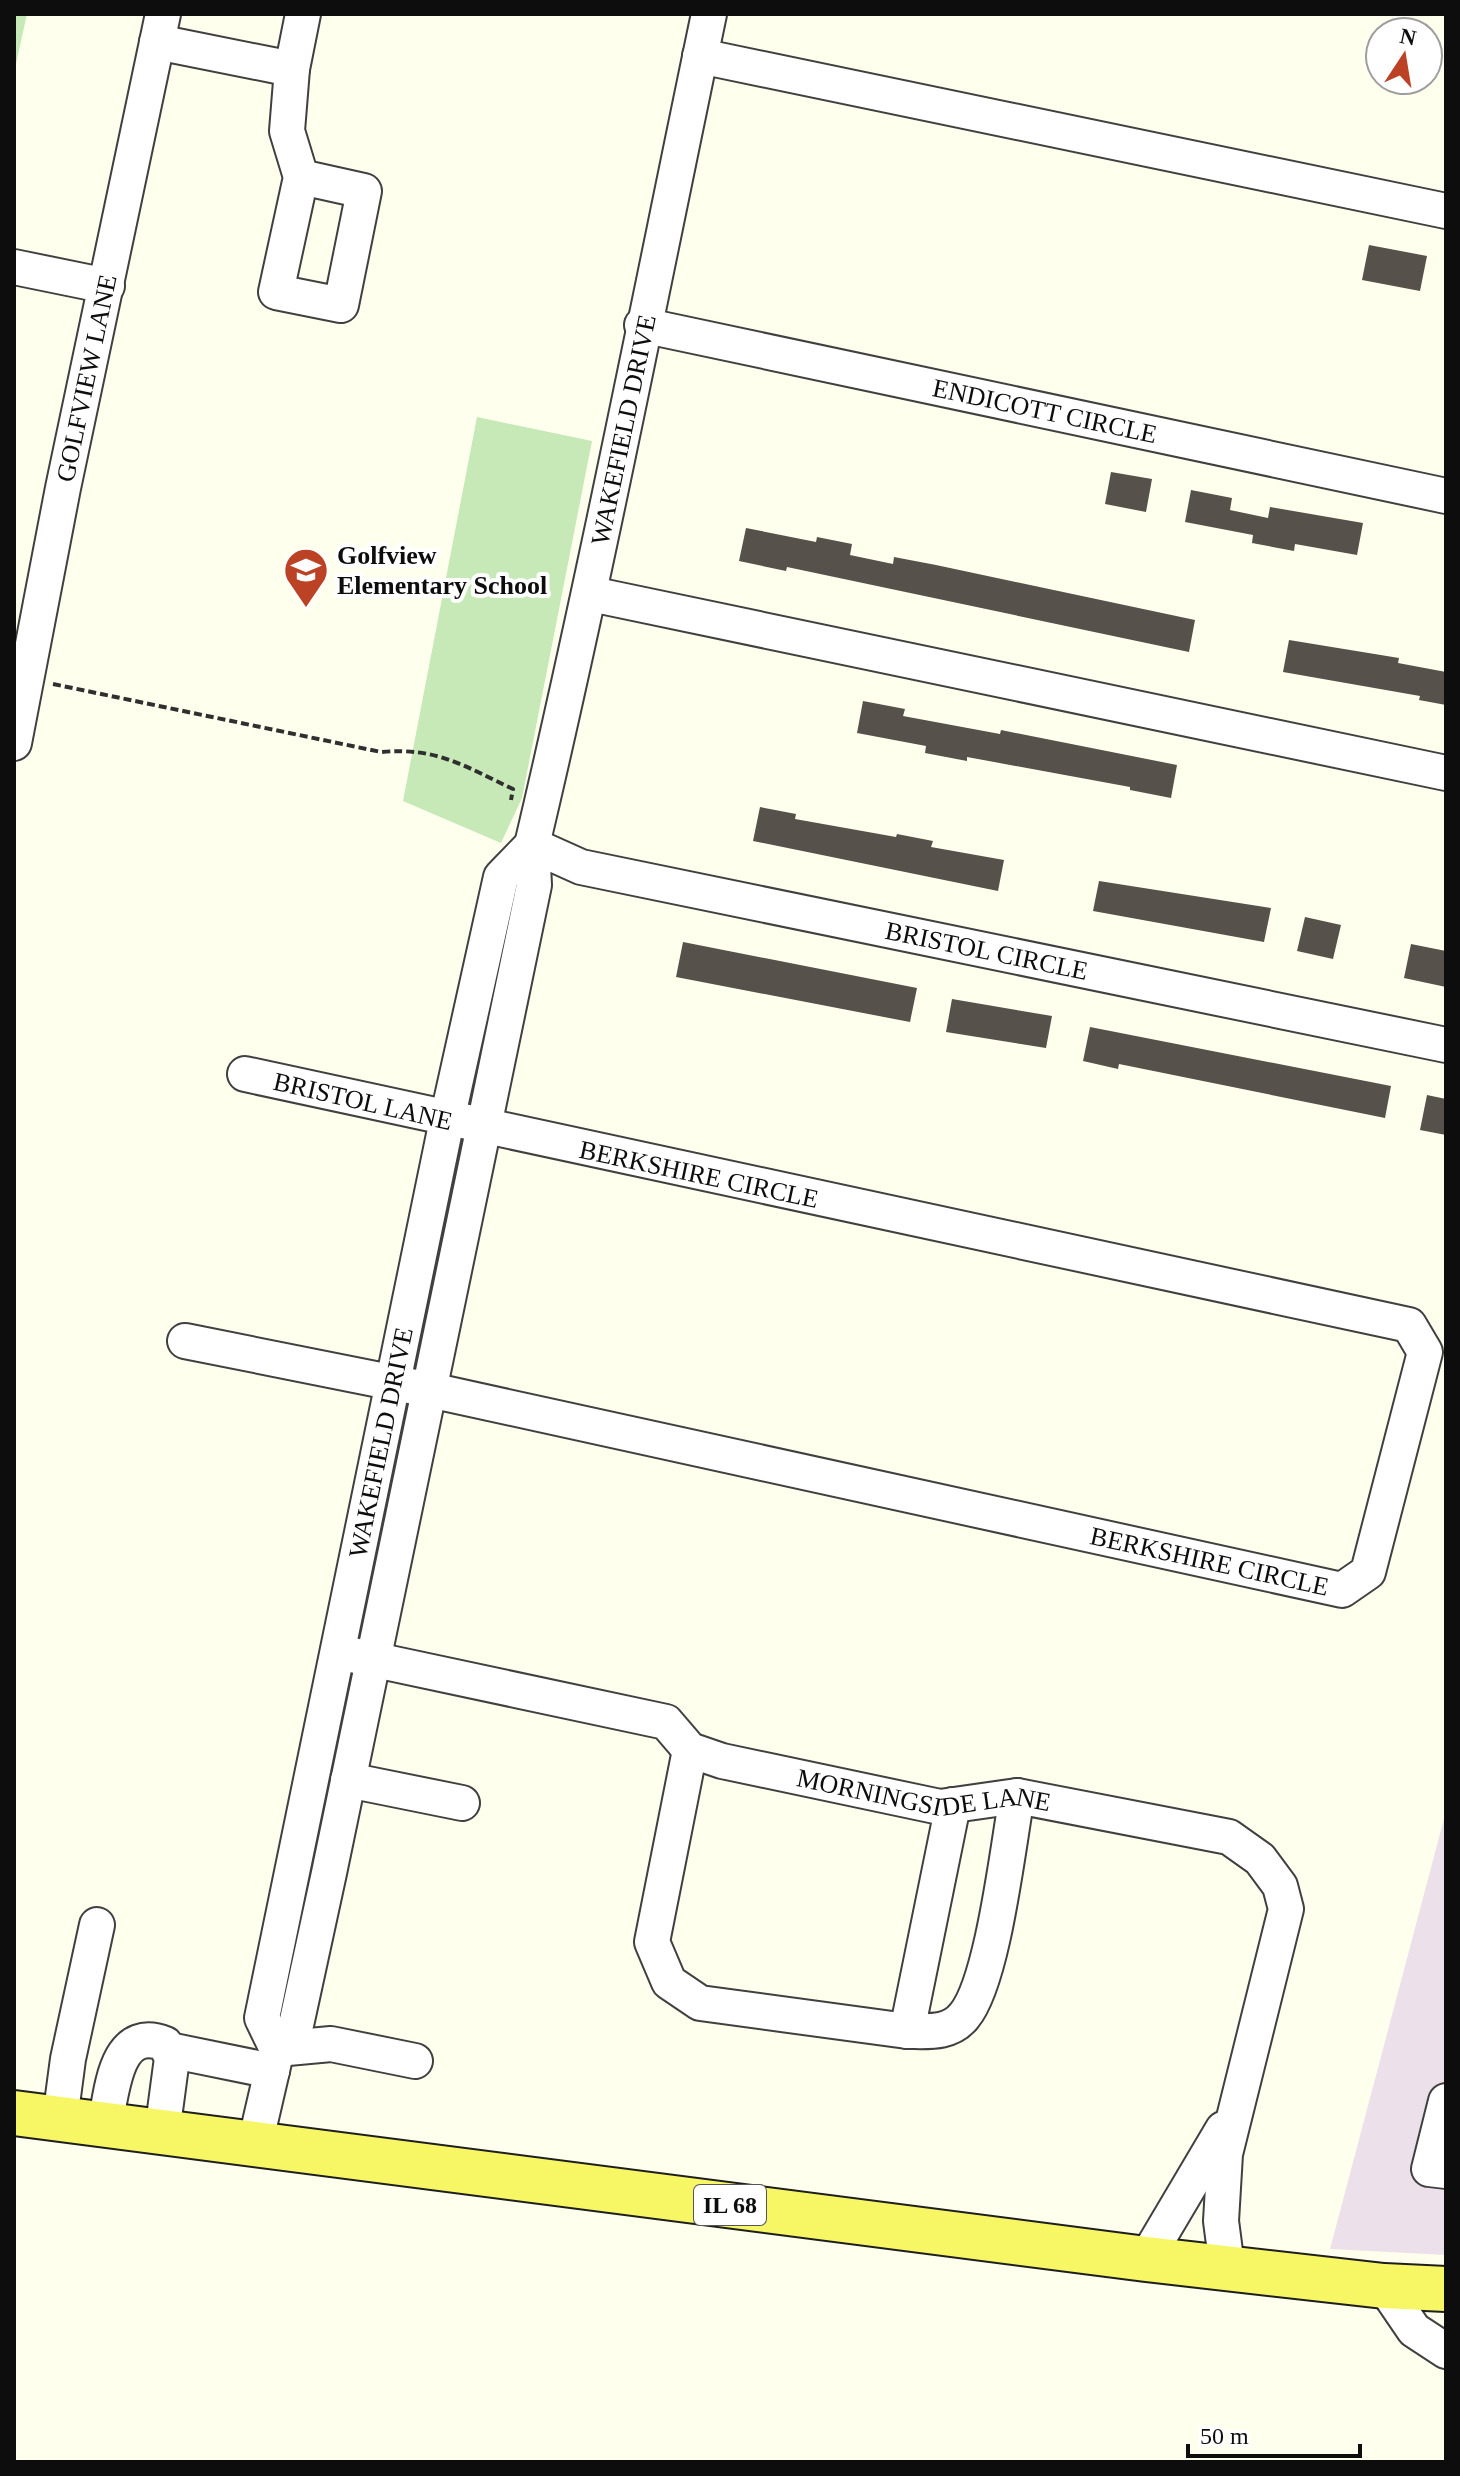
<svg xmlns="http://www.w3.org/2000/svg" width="1460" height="2476" font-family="'Times New Roman',serif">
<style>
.industrial{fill:#ece1eb}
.green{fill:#c6e9b7}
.building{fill:#56514a}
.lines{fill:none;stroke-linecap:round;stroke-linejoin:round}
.minor-casing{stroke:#404040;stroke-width:38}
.major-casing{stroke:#1e1e1e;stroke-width:48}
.path{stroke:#2f2f2f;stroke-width:4;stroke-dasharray:8 4;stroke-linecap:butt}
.minor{stroke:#fff;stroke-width:34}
.major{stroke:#f7f665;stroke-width:44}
.labels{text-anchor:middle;stroke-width:8;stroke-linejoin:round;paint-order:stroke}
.shield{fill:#fff;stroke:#565656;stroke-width:2}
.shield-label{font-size:24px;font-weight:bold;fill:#0d0d0d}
.street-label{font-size:26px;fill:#0d0d0d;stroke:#fff}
.poi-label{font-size:26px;font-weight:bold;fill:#0d0d0d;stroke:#fff;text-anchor:start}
</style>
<rect width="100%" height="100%" fill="#feffed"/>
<path class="industrial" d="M1446 1811V2255L1330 2249Z"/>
<path class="green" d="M14 14H27L14 73Z
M477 417 592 441 522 798 501 843 403 801Z"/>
<path class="building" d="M1369 245 1427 256 1420 291 1362 280Z
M1111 472 1152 479 1146 512 1105 504Z
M1191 490 1232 498 1230 510 1268 518 1270 507 1363 523 1357 555 1295 544 1294 551 1252 543 1253 535 1185 522Z
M746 528 816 542 817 537 852 544 850 555 893 564 894 557 936 565 1195 620 1189 652 787 567 786 571 739 561Z
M1289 640 1399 658 1398 663 1446 672V705L1419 700 1420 696 1283 672Z
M863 701 905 709 903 716 1000 734 1001 730 1177 765 1171 798 1130 790V787L967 757V761L925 753 926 746 857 733Z
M760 807 796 814 795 819 896 837 897 834 933 841 931 847 1004 860 998 891 753 841Z
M1099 881 1271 908 1264 942 1093 911Z
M1305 917 1341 925 1333 959 1297 951Z
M683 942 917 988 910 1022 676 977Z
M1411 944 1446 951V987L1404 978Z
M952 999 1052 1016 1046 1048 946 1032Z
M1090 1027 1391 1086 1385 1118 1119 1064 1118 1069 1083 1061Z
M1427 1095 1446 1099V1135L1420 1130Z"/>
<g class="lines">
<g class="minor-casing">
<g id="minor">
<path d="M157 42 292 69 303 14"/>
<path d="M700 56 1446 211"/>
<path d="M292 69 287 131 301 177 276 292 341 305 364 191 301 177"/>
<path d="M14 267 107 286"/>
<path id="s1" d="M642 325 1446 496"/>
<path d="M591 594 1446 773"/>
<path id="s2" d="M14 743 63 488 163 14"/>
<path id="s3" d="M532 845 581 867 1446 1045"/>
<path id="s4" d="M185 1341 430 1390 1342 1590 1368 1572 1425 1352 1409 1325 245 1074"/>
<path id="s5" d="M338 1652 666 1722 690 1750 722 1761 940 1807 1017 1796 1229 1837 1260 1859 1280 1886 1286 1909 1225 2154 1221 2221 1227 2267"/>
<path d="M690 1750 652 1942 669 1982 700 2003 907 2031"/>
<path d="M348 1780 462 1803"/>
<path d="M953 1805 907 2031C928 2031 950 2034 964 2016 993 1982 1008 1846 1017 1796"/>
<path id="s6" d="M277 2049 262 2018 447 1120 501 877 532 845"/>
<path d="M277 2049 331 2044 415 2061"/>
<path d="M169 2050 272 2071"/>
<path d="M1446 2101 1429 2169 1446 2171"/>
<path d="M60 2119 68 2059 97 1925"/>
<path d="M105 2125C112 2092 115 2024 165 2044L172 2058 162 2133"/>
<path id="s7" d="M255 2144 277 2049 296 2025 329 1873 534 885 532 845C597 570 651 292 709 14"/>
<path d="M1146 2259 1223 2129"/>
<path d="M1384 2286 1414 2330 1446 2351"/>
</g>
</g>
<g class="major-casing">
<path id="major" d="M14 2113 1146 2259 1384 2286 1446 2289"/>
</g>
<path class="path" d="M53 684 381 752C437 747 464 766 513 789L511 800"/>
<use href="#minor" class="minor"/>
<use href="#major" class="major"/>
</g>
<defs>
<g id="school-pin" transform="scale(2.3)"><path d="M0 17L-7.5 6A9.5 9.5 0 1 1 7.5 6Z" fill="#bc4226" stroke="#fff"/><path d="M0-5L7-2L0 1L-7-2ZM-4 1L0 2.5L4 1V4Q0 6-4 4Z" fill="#fff"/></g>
</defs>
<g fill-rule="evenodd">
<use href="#school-pin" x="306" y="570"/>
</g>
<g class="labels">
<rect class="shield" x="694" y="2185" width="72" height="40" rx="6"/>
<g class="shield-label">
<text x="730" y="2213">IL 68</text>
</g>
<g class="street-label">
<text dy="9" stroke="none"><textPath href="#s2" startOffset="372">GOLFVIEW LANE</textPath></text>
<text dy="9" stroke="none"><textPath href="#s1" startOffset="412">ENDICOTT CIRCLE</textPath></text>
<text dy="9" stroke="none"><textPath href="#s7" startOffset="1758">WAKEFIELD DRIVE</textPath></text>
<text dy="9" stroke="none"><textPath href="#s3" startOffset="468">BRISTOL CIRCLE</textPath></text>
<text transform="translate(363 1101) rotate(13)" y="9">BRISTOL LANE</text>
<text transform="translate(699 1174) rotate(12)" y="9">BERKSHIRE CIRCLE</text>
<text dy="9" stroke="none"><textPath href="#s6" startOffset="622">WAKEFIELD DRIVE</textPath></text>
<text dy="9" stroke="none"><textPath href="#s4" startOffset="1048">BERKSHIRE CIRCLE</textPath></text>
<text dy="9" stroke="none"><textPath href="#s5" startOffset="612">MORNINGSIDE LANE</textPath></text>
</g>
<g class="poi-label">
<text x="337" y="564">Golfview<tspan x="337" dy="30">Elementary School</tspan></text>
</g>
</g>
<rect width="1460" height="2476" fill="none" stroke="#0d0d0d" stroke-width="32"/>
<g transform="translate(1404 56) rotate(12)"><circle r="38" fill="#ffffff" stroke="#9e9e9e" stroke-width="2"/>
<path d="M0-6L14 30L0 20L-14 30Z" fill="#bc4226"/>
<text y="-12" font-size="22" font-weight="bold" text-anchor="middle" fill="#0d0d0d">N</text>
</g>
<path d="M1188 2444v12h172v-12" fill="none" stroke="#0d0d0d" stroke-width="4"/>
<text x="1200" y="2444" font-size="24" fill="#0d0d0d" stroke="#ffffff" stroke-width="6" paint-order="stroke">50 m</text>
</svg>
